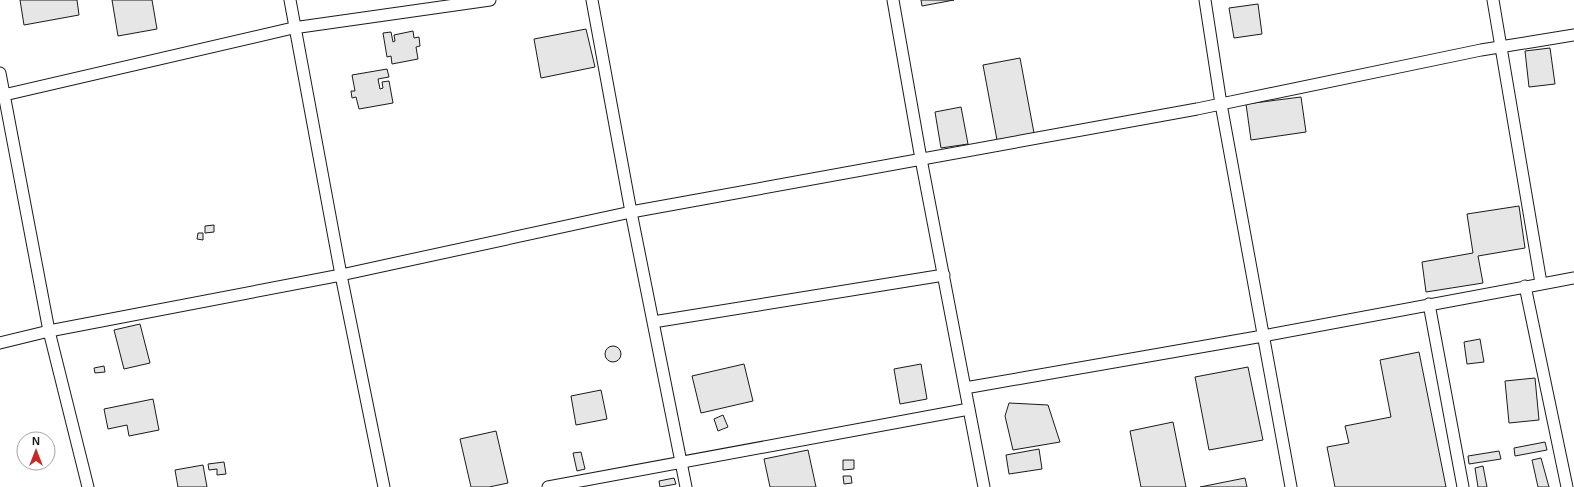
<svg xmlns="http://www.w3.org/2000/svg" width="1574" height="487" font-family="Arial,sans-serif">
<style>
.building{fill:#e6e6e6;stroke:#1a1a1a}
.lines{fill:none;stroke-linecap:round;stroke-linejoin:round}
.street-casing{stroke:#1a1a1a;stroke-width:13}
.street{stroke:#fff;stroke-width:11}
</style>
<rect width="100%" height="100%" fill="#fff"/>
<path class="building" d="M20 0H77L79 15 24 25Z
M112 0H152L157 29 118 36Z
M921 0H954L922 6Z
M1258 4 1262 34 1234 38 1229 8Z
M586 29 595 67 541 78 534 39Z
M413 31 414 38 419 37 420 46 416 47 418 59 392 64 391 56 387 57 383 33 391 32 393 42 395 41 394 35Z
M1550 48 1555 84 1529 87 1525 51Z
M1020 58 1034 133 997 140 983 65Z
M387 69 389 77 378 79 380 89 383 88 382 82 389 81 393 103 359 109 356 97 352 98 351 91H355L352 75Z
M1301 97 1306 132 1251 140 1246 104Z
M961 107 968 144 941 148 935 112Z
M1519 206 1525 248 1478 256 1483 283 1426 292 1422 262 1473 253 1467 214Z
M214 225V232L205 233V226Z
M198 233H203V240L197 239Z
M140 324 150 363 124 369 114 330Z
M1480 339 1484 362 1467 364 1464 342Z
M605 354a8 8 0 1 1 16 0a8 8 0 1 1-16 0Z
M1419 352 1446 487H1335L1327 447 1349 443 1345 426 1391 417 1380 360Z
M744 364 753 401 701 413 692 376Z
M921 364 927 399 900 404 894 369Z
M104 366 105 372 95 373 94 368Z
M1248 367 1263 440 1209 450 1195 377Z
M1535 378 1539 420 1509 423 1505 381Z
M601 390 607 419 576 425 571 396Z
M153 399 159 430 129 436 127 425 108 429 104 409Z
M1009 403 1048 405 1060 442 1013 450 1005 416Z
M723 415 728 427 718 431 714 419Z
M1173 422 1186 487H1141L1130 431Z
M496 431 508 483 489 487H471L460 439Z
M1545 442 1547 450 1515 456 1514 448Z
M1039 449 1042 469 1009 474 1006 455Z
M808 450 816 487H770L764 459Z
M1499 451 1501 459 1469 464 1468 456Z
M581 452 585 469 577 471 573 453Z
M1541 458 1549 487H1538L1532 460Z
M843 460H854V469L843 470Z
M224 462 226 474 217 475V469L209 470 208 464Z
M203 465 207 487H178L175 470Z
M1483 466 1487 487H1478L1475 468Z
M843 476H851L852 483 844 484Z
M674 478 676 484 660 487 659 481Z
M1245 478 1247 487H1200Z"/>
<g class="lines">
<g class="street-casing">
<path id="street" d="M290 0 341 275 384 487
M592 0 631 212 686 487
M893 0 921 159 984 487
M1205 0 1221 104 1291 487
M1493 0 1541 283
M0 73 49 331 88 487
M0 96 293 28 490 0
M1525 286 1567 487
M1429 304 1463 487
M653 322 944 275
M0 343 49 331 341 275 631 212 1197 109 1481 50 1574 35
M965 388 1263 336 1574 278
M548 487 969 409"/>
</g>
<use href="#street" class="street"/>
</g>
<g transform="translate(36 451)"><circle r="19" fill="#ffffff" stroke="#a3a3a3"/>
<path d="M0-3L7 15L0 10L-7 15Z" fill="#c62828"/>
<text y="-6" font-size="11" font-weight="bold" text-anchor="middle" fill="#1a1a1a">N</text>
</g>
</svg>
